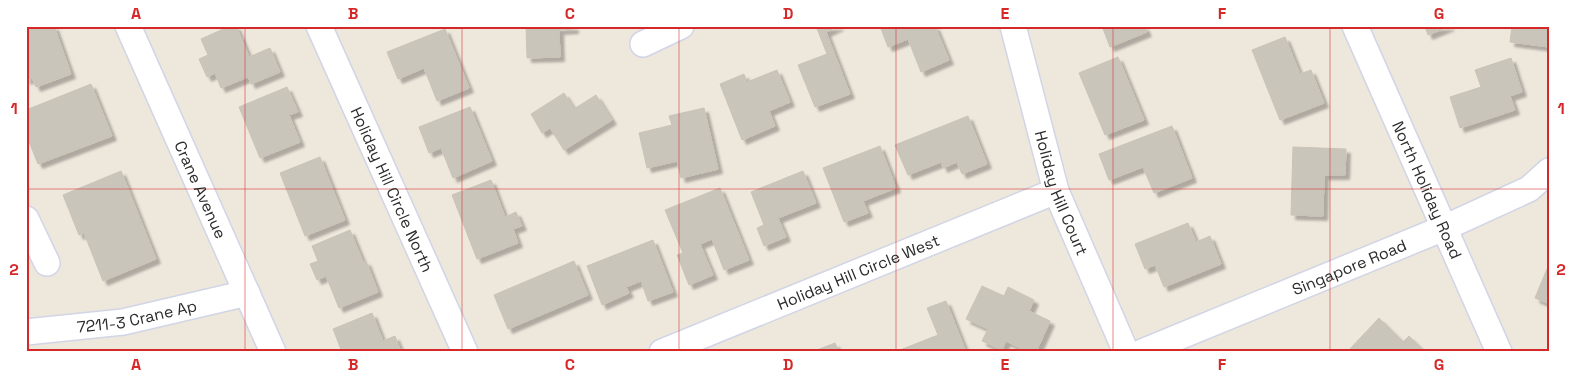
<svg xmlns="http://www.w3.org/2000/svg" width="1575" height="378" font-family="'Space Grotesk',sans-serif">
<style>
.building{fill:#c9c5bb;stroke:#cac3b5;filter:url(#shadow)}
.lines{fill:none;stroke-linecap:round;stroke-linejoin:round}
.minor-casing{stroke:#d1d5e5;stroke-width:28}
.minor{stroke:#fff;stroke-width:25}
.grid{fill:none;stroke:#d62828;stroke-width:1;stroke-opacity:0.55}
.labels{text-anchor:middle;stroke-width:4.5;stroke-linejoin:round;paint-order:stroke}
.street-label{font-size:16px;fill:#2b2b2b;stroke:#fff}
.neatline{fill:none;stroke:#d62828;stroke-width:2}
.grid-label{font-size:16px;text-anchor:middle;font-weight:bold;fill:#d62828}
</style>
<defs>
<filter id="shadow"><feDropShadow dx="4.5" dy="4.5" stdDeviation="1" flood-color="#0004"/></filter>
</defs>
<rect width="100%" height="100%" fill="#eee7dc"/>
<path class="building" d="M26 26H54L71 74 36 87 32 78 26 80Z
M230 26H236L249 57 270 48 280 72 251 84 248 77 221 88 215 73 207 77 199 59 208 55 201 39Z
M526 26H574V29L559 30 560 57 527 58Z
M816 26H839L826 32 850 94 815 107 798 65 827 54Z
M880 26H935L949 60 921 72 908 39 888 47Z
M1102 26H1144L1147 32 1110 47Z
M1425 26H1450L1428 35Z
M1512 26H1549V47L1510 42Z
M445 29 469 88 437 101 424 68 398 79 387 52Z
M1285 37 1300 74 1311 70 1324 103 1280 120 1252 50Z
M1118 57 1144 120 1105 135 1079 73Z
M1511 58 1522 92 1510 96 1515 110 1460 128 1450 97 1481 87 1475 70Z
M777 70 790 102 769 111 775 126 742 140 720 84 744 74 747 82Z
M91 84 112 136 38 164 26 134V110Z
M287 87 298 112 289 115 300 142 260 158 239 107Z
M564 93 574 109 596 95 612 120 564 150 550 128 542 133 531 114Z
M470 107 492 161 453 178 441 148 429 153 419 127Z
M704 108 718 169 681 178 677 161 647 168 639 133 672 125 669 116Z
M968 116 987 164 962 174 957 162 943 168 941 162 908 175 895 145Z
M1172 126 1192 178 1154 193 1143 167 1109 180 1099 154Z
M880 146 896 188 863 201 868 213 844 222 823 168Z
M1293 147 1346 149 1345 175H1324L1323 216 1291 215Z
M320 157 345 220 305 236 280 173Z
M121 171 156 259 103 281 84 233 79 235 63 195Z
M803 171 816 203 778 218 786 237 764 246 757 228 764 225 751 192Z
M491 180 505 217 516 212 522 226 513 229 518 243 477 259 452 195Z
M720 188 749 260 724 270 712 239 700 244 713 275 689 285 677 255 683 253 665 210Z
M1188 223 1196 242 1210 236 1221 264 1164 287 1155 265 1145 269 1135 244Z
M350 230 363 262 366 261 378 292 339 308 326 276 317 280 310 264 318 261 312 246Z
M653 240 673 292 648 301 641 281 626 287 629 293 602 305 587 266Z
M574 261 588 295 508 329 494 295Z
M1549 264V304L1535 298Z
M982 286 1004 296 1008 287 1034 300 1029 311 1050 321 1036 352H1027L1006 341 1002 350 982 341 988 329 966 319Z
M946 301 966 352H901L900 350 938 335 927 308Z
M372 313 383 341 395 336 401 352H342L333 329Z
M1379 318 1403 342 1409 336 1425 352H1347Z
M835 343 839 352H812Z"/>
<g class="lines">
<g class="minor-casing">
<g id="minor">
<path id="s1" d="M128 26 273 352"/>
<path id="s2" d="M319 26 465 352"/>
<path id="s3" d="M1013 26 1056 191 1126 352"/>
<path id="s4" d="M1355 26 1499 352"/>
<path d="M643 44 681 26"/>
<path d="M26 219 47 263"/>
<path id="s5" d="M26 332 123 322 247 293"/>
<path id="s6" d="M662 352 1056 191"/>
<path id="s7" d="M1142 352 1444 228 1529 189 1549 171"/>
</g>
</g>
<use href="#minor" class="minor"/>
</g>
<path class="grid" d="M245 26V352M462 26V352M679 26V352M896 26V352M1113 26V352M1330 26V352M26 189H1549"/>
<g class="labels">
<g class="street-label">
<text dy="6" stroke="none"><textPath href="#s1" startOffset="179">Crane Avenue</textPath></text>
<text dy="6" stroke="none"><textPath href="#s2" startOffset="179">Holiday Hill Circle North</textPath></text>
<text dy="6" stroke="none"><textPath href="#s4" startOffset="179">North Holiday Road</textPath></text>
<text dy="6" stroke="none"><textPath href="#s3" startOffset="174">Holiday Hill Court</textPath></text>
<text dy="6" stroke="none"><textPath href="#s7" startOffset="224">Singapore Road</textPath></text>
<text dy="6" stroke="none"><textPath href="#s6" startOffset="212">Holiday Hill Circle West</textPath></text>
<text dy="6" stroke="none"><textPath href="#s5" startOffset="112">7211-3 Crane Ap</textPath></text>
</g>
</g>
<rect width="1575" height="378" fill="none" stroke="#ffffff" stroke-width="55"/>
<rect x="28" y="28" width="1520" height="322" class="neatline"/>
<g class="grid-label">
<text x="136" y="19">A</text>
<text x="353" y="19">B</text>
<text x="570" y="19">C</text>
<text x="788" y="19">D</text>
<text x="1005" y="19">E</text>
<text x="1222" y="19">F</text>
<text x="1439" y="19">G</text>
<text x="14" y="114">1</text>
<text x="1561" y="114">1</text>
<text x="14" y="275">2</text>
<text x="1561" y="275">2</text>
<text x="136" y="370">A</text>
<text x="353" y="370">B</text>
<text x="570" y="370">C</text>
<text x="788" y="370">D</text>
<text x="1005" y="370">E</text>
<text x="1222" y="370">F</text>
<text x="1439" y="370">G</text>
</g>
</svg>
